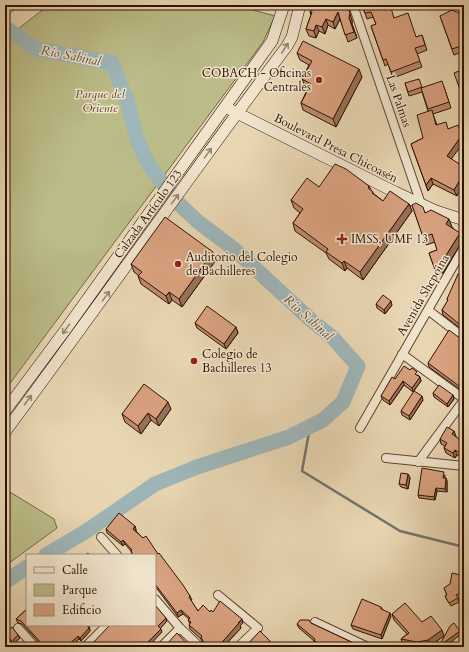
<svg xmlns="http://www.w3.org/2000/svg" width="469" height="652" font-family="Cardo,serif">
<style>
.green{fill:#bbbc88;stroke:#756746}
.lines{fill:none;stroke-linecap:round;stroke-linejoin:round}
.stream{stroke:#727470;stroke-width:2.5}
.river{stroke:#9eb6b9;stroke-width:15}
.street-casing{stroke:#5d432f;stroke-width:10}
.secondary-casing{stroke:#2f1203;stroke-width:12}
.street{stroke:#f0e4cd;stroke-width:8}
.secondary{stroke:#f0e4cd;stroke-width:11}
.wall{fill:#bb8b6e;stroke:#2f1203}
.shaded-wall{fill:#98715a;stroke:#2f1203}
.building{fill:#d9a280;stroke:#2f1203}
.oneway{stroke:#998672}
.poi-dot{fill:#8f2418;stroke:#f0e4cd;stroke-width:1.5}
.labels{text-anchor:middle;stroke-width:3;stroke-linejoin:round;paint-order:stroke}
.poi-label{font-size:12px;fill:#2f1203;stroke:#f0e4cd;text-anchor:start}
.park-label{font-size:12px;font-style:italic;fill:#59452b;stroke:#f0e4cd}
.street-label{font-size:12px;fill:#2f1203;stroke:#f0e4cd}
.water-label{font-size:13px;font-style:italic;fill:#564b43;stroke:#f0e4cd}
</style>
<rect width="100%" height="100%" fill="#e8d6b2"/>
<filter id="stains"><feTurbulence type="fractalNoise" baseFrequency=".005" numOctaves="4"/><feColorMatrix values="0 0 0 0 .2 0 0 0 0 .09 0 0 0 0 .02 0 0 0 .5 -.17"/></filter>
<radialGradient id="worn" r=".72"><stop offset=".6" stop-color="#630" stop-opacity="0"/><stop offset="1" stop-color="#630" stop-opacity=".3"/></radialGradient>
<path class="green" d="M49 5H235L275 16 263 42 5 390V39Z
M5 489 54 519 57 528 5 566Z"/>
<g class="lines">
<path class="stream" d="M310 427 302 471 400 531 464 547"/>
<path class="river" d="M5 27 36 49 112 63 127 101 137 139 148 164 178 203 197 221 234 249 312 321 332 337 358 366 343 402 323 420 289 437 197 467 155 484 85 532 46 555
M5 582 27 567"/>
<g class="street-casing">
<path id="street" d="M353 5 421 204
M428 310 464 338
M402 354 464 399
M360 428 464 247
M386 458 464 466
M418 462 464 400
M101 537 117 555
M218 595 258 628 238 647
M155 599 180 628 200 647
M315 622 368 647
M18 628 35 647
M85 647 107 625
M161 647 180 628"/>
</g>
<g class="secondary-casing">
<path id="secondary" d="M5 10 11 5
M231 110 395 192 436 211 464 220
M5 411 66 329 272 41 284 5
M5 432C100 304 191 174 287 46L292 37 300 5"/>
</g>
<use href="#street" class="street"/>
<use href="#secondary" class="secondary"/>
</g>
<path class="wall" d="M362 5 385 10 416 37 422 35 427 50 417 54 422 67 393 78 388 64 385 66 371 26 376 24 373 17 367 19Z
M402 5H413L403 8Z
M310 12 352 20V24L357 38 348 42 340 19 335 29 328 25 325 34 319 31 316 38 309 36 306 29 311 15Z
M464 15V51L454 55 440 16Z
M297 53 362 77 336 127 303 110 301 103 308 88 305 86 302 79 309 65 300 60Z
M405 83 422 88 444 87 451 108 433 114 437 125 451 159 457 196 433 184 428 191 411 144 423 138 428 111 422 92 409 96Z
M369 186 371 190 374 194 383 201 409 204 412 211 363 280 347 268 345 271 329 259 326 253 295 231 293 223 300 213 294 208 291 200 319 187Z
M412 205 452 227 463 240 443 273 437 275 429 253 437 250 435 242 426 245Z
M216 260 182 307 172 300 169 304 141 284 138 276H139L134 272 131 264Z
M464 277V331L443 315 442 310 448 301 447 299Z
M376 304 392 305 385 314 377 308Z
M195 323 236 327 238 333 226 349 197 328Z
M461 339V390L429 367 428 363Z
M418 375 420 377 421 381 413 392 404 385 390 405 383 400 381 396 395 379Z
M433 393 453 395 454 399 448 407 434 397Z
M423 400 410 420 402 415 401 411Z
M464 406V416L463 415 461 410Z
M171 409 159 426 151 420 141 434 125 422 122 414Z
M454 431 455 436 462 441 464 438V459L457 455 455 458 446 453 444 448 445 446 441 444 440 439Z
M408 474 410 478 408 489 401 487 399 484Z
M445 475V478L447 481V492L437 491 435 500 419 498 418 495Z
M135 526 136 530V531L158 554 190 596 192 600 191 601 198 611 213 612 243 623 240 626 241 628 223 647H205L201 639 190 629 189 625 190 624 188 620 189 619 183 614 178 617 155 586V555H132L131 551 125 544 123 546 107 533 106 529Z
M464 576V595L458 599 459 602 451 606 447 600 445 596 447 595 444 588Z
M381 607 382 609 391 616 382 639 353 629 351 625Z
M27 609V625H89L90 631 81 641 79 639 71 647H43L22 624 18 623 16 619Z
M392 614 422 622 444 636 430 646 416 647 403 645 401 639 407 634 394 620Z
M311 623 362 647H320L316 645 314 641 299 628 297 624Z
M5 633 18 635 20 638 15 642H11L7 637Z"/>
<path class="shaded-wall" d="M347 5 352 20V24L357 38 349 18Z
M338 12 340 19 335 29 333 22Z
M326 19 328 25 325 34 322 27Z
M316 25 319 31 316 38 314 31Z
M359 69 362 77 336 127 333 119Z
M462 135 464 142 449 162 447 156Z
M464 173V183L457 196 454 190Z
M431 178 433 184 428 191 426 185Z
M409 204 412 211 363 280 360 272Z
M449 219 452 227 449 232 446 224Z
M460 233 463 240 443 273 440 265Z
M213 252 216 260 182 307 179 299Z
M344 261 347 268 345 271 342 263Z
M169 292 172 300 169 304 166 296Z
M391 301 392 305 385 314 384 310Z
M236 327 238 333 226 349 224 344Z
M464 376V386L461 390 459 386 462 379Z
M420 377 421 381 413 392 412 388Z
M403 381 404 385 390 405 389 401Z
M453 395 454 399 448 407 447 404Z
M422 396 423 400 410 420 409 416Z
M168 402 171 409 159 426 156 419Z
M148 413 151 420 141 434 138 426Z
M454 431 456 436 454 439 452 434Z
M455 450 457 455 455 458 453 453Z
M408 474 410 478 408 489 406 485Z
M446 478 447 481V492L445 489Z
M436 488 437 491 435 500 434 497Z
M135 526 136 530 134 533 133 529Z
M123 540 125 544 123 546 121 542Z
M181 610 183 614 178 617 177 613Z
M390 613 391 616 382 639 381 635Z
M166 618 167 621 159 630 158 626Z
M242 619 243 623 240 626 241 628 223 647H218Z
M88 625H89L90 631 81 641 80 638Z
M161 629 162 632 148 647H143Z
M442 630 444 636 430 646 428 640Z
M460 631 461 634 445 647H440L439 646Z
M18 635 20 638 14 644 13 640Z
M78 636 79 639 71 647H66Z
M271 642 273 646 272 647H267Z"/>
<path class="building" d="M313 5H347L350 13 349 18 354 32 345 35 338 12 333 22 326 19 322 27 316 25 314 31 306 29 312 12H310Z
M362 5H384L385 10 391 8 394 18 408 13 416 37 422 35 425 45 415 48 420 61 391 72 386 59 383 60 371 26 376 24 371 12 365 13Z
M452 10 464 15V45L452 49 440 16Z
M303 41 359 69 333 119 301 103 311 84 302 79 312 61 297 53Z
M464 69V101L454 73Z
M419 79 422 87 408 92 405 83Z
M442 81 449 102 428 109 421 88Z
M432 110 436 125 446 122 448 129 458 125 462 135 447 156 464 167V173L454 190 431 178 426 185 411 144 423 138 417 115Z
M335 164 346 169 369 186 368 188 373 192 372 193 383 201 390 191 409 204 360 272 344 261 342 263 326 252 328 249 293 223 303 209 291 200 307 178 319 187Z
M416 203 423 207 425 213 431 210 449 219 446 224 460 233 440 265 434 267 429 253 437 250 432 234 423 237 412 205Z
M165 217 213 252 179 299 169 292 166 296 138 276 142 272 131 264Z
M458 274 464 277V328L442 310 448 300 447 299Z
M383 295 391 301 384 310 376 304Z
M207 306 236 327 224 344 195 323Z
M449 330 461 339 464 338V376L462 379 463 380 459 386 428 363Z
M404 366 410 370 412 368 417 372 415 374 420 377 412 388 403 381 389 401 381 396 392 377 395 379Z
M144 384 168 402 156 419 148 413 138 426 122 414Z
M439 385 453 395 447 404 433 393Z
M414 391 422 396 409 416 401 411Z
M464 406V412L461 410Z
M447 427 454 431 452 434 462 441 464 438V455L455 450 453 453 444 448 447 443 440 439Z
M422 468 444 472 443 478H446L445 489 436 488 434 497 418 495Z
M401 473 408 474 406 485 399 484Z
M461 473H464V510Z
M119 513 135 526 133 529 143 538 146 536 158 554 159 553 183 585 190 596 189 597 198 611 203 605 210 612 211 610 213 612 220 601 242 619 238 623H239L218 647H208L204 643 201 637 202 636 189 625 191 622 188 620 190 618 181 610 177 613 155 584V555H133L131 551 132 550 123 540 121 542 106 529Z
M88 553 90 555H85Z
M452 573 464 576V591L456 595 458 598 449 603 445 596 447 595 444 588 450 584Z
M362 599 381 607V609L390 613 381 635 351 625Z
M405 603 422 622 431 616 442 630 428 640 417 642 401 639 409 633 392 614Z
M155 605 166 618 158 626 161 629 143 647H89L110 625H155Z
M27 609V625H88L87 626 89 628 80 638 78 636 66 647H45L21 621 16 619Z
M300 620H309L311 623 362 647H326V646L314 641 315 639 297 624Z
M454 623 460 631 439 646 450 626Z
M12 627 18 635 13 640 19 647H6L12 641 5 633Z
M260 631 271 642 267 647H245Z
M177 633 190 647H164Z"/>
<defs><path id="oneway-shaft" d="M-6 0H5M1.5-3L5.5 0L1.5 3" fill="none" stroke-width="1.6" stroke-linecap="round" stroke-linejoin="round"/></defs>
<g class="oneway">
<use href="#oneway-shaft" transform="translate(285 48) rotate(-57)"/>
<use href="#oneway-shaft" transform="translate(208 153) rotate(-54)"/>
<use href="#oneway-shaft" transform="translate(175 199) rotate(-54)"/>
<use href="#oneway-shaft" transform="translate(106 296) rotate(-54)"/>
<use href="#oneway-shaft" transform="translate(66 329) rotate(126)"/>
<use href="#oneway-shaft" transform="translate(28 400) rotate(-53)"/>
</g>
<g class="poi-dot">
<circle cx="319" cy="80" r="4"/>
<path d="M340 233h4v4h4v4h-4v4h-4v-4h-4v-4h4z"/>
<circle cx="178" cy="264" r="4"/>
<circle cx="194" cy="361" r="4"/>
</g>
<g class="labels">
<g class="poi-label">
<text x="311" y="77" text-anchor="end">COBACH - Oficinas<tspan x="311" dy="14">Centrales</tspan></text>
<text x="351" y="243">IMSS, UMF 13</text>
<text x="186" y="261">Auditorio del Colegio<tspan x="186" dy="14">de Bachilleres</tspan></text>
<text x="202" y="358">Colegio de<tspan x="202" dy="14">Bachilleres 13</tspan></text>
</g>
<g class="park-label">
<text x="100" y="98">Parque del<tspan x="100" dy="14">Oriente</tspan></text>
</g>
<g class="street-label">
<text transform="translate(399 101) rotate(71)" y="4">Las Palmas</text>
<text transform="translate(336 148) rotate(27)" y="4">Boulevard Presa Chicoasén</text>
<text transform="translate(148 214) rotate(-54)" y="4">Calzada Artículo 123</text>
<text transform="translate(423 295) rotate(-60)" y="4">Avenida Shcpoina</text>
</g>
<g class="water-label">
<text transform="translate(71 55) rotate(11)" y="5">Río Sabinal</text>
<text transform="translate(309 317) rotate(42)" y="5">Río Sabinal</text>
</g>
</g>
<rect width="469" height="652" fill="none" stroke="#e8d6b2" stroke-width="20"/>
<rect x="6" y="6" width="457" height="640" fill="none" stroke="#2f1203" stroke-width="2"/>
<rect x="10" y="10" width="449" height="632" fill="none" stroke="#2f1203"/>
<rect x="26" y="554" width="130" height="72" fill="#f0e4cd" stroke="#a3907c"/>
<rect x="34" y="567" width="20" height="6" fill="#f0e4cd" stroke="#a3907c"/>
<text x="62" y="574" font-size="12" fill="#2f1203">Calle</text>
<rect x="34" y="584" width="20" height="12" fill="#bbbc88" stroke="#a3907c"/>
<text x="62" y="594" font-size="12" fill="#2f1203">Parque</text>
<rect x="34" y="604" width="20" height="12" fill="#d9a280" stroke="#a3907c"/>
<text x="62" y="614" font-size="12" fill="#2f1203">Edificio</text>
<rect width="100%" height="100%" filter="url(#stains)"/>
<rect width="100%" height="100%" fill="url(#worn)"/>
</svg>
